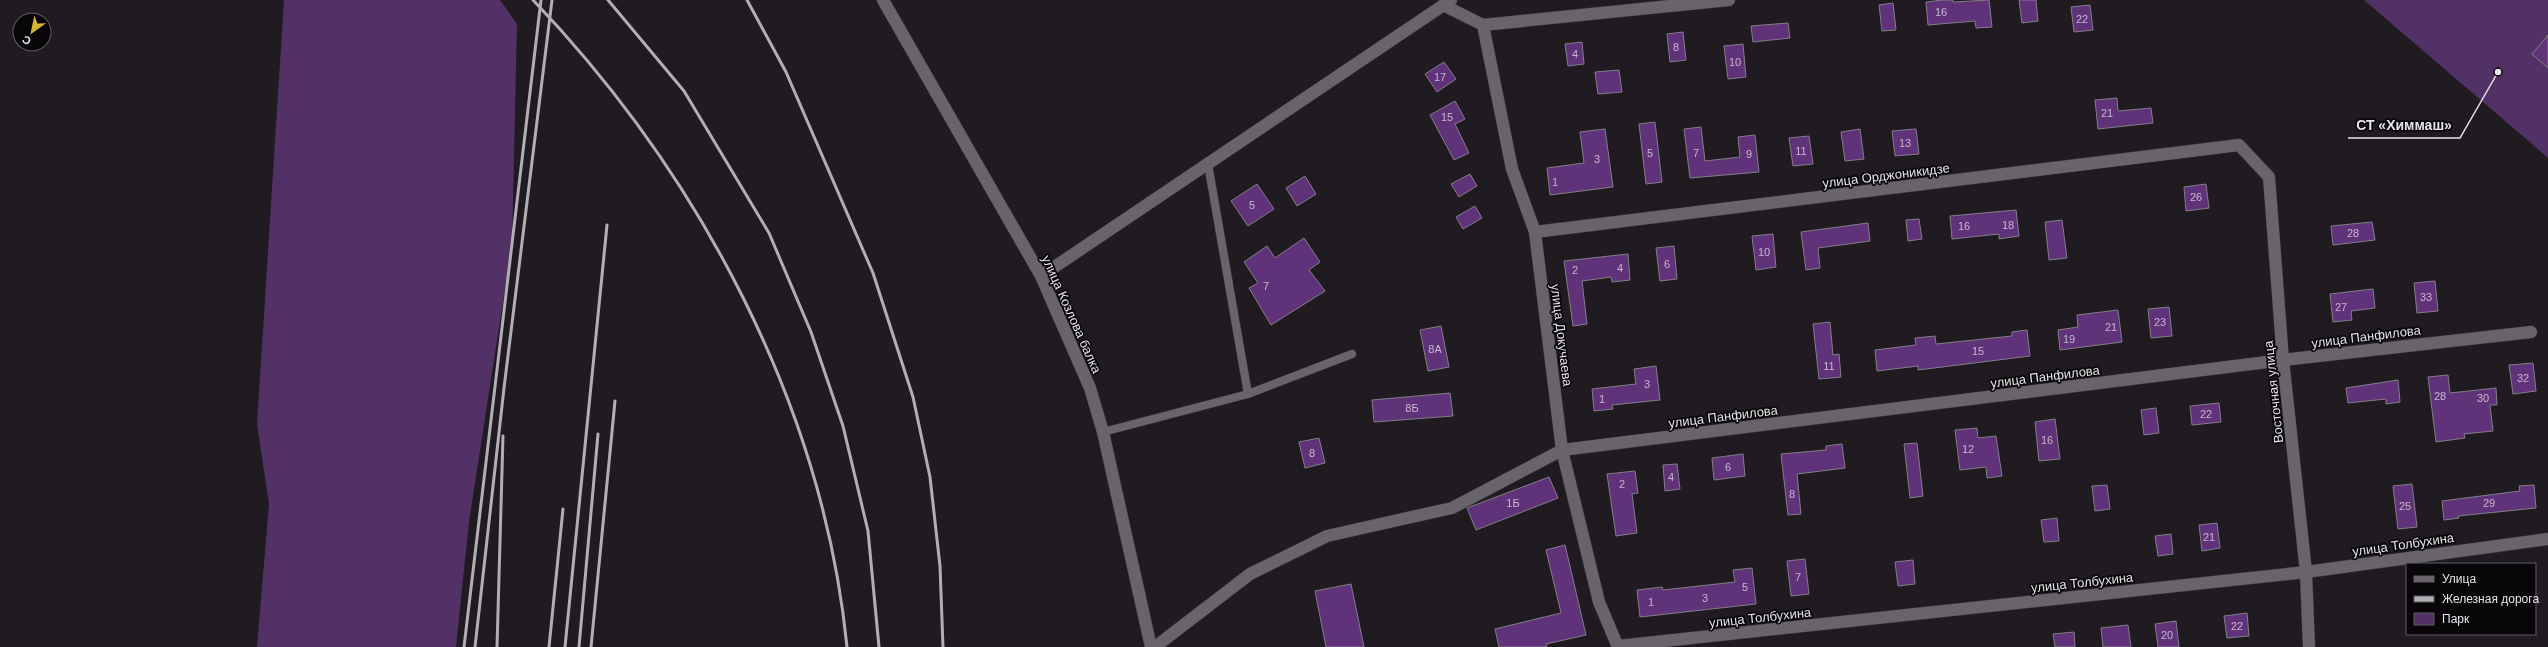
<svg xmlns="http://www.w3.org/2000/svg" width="2548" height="647" font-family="Helvetica,sans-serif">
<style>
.green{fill:#523166}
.building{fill:#5f3279;stroke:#847f88}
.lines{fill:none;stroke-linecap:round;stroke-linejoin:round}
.lane-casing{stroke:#3a373c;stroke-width:9}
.street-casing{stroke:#3a373c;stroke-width:13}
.secondary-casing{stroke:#3a373c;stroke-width:13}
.lane{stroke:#69646c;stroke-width:8}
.street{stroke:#69646c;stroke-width:12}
.secondary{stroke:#69646c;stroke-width:12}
.rail{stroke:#b2afb4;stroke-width:3}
.labels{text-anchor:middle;stroke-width:3.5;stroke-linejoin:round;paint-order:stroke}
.number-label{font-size:11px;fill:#c5b8cd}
.street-label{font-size:13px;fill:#e7e4e9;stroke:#080609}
.leader{fill:none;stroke:#e7e4e9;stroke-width:1.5}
.callout-dot{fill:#e7e4e9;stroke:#080609;stroke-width:1.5}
.callout-label{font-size:14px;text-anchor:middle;font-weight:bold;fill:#e7e4e9;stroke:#080609;stroke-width:3.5;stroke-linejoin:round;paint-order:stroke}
</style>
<rect width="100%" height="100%" fill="#1f1b21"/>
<path class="green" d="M284 0H500L517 24 512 243 469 522 456 647H257L269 504 257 424Z
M2364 0H2548V158L2532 144Z"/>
<path class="building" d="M1943 0H1953V2L1989 0 1992 27 1976 28 1975 21 1928 25 1926 2Z
M2019 0H2036L2038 21 2022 23Z
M1893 3 1896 30 1882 31 1879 5Z
M2090 5 2093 30 2074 32 2071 7Z
M1788 23 1790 38 1753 42 1751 26Z
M1683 32 1686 60 1670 62 1667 34Z
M2548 35V68L2532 54Z
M1582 42 1584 64 1568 66 1565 44Z
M1743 44 1746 77 1728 79 1724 46Z
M1444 62 1456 79 1437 92 1425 74Z
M1619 70 1622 92 1598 94 1595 72Z
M2117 98 2118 111 2151 108 2153 123 2098 129 2095 100Z
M1455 101 1465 119 1455 124 1469 153 1454 160 1430 115Z
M1655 122 1662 182 1646 184 1639 124Z
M1701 127 1705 161 1740 157 1738 137 1755 135 1759 172 1690 178 1684 129Z
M1605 129 1613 187 1550 195 1547 168 1584 163 1580 132Z
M1860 129 1864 159 1845 161 1841 132Z
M1916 129 1919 154 1895 156 1892 131Z
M1809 136 1813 164 1793 166 1789 138Z
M1470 174 1477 186 1459 197 1451 184Z
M1305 176 1316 194 1297 206 1286 188Z
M1257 184 1274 209 1248 226 1231 201Z
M2206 184 2209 208 2186 211 2184 187Z
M1475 206 1482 218 1463 229 1456 217Z
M2016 210 2019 236 1999 239V234L1952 239 1950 216Z
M1919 219 1922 239 1908 241 1906 220Z
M2062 220 2067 258 2049 260 2045 222Z
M2372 222 2375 240 2333 245 2331 226Z
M1868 223 1870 241 1818 248 1820 268 1806 270 1801 232Z
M1773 234 1776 267 1756 270 1752 236Z
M1304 238 1320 262 1309 270 1325 291 1271 325 1249 288 1258 283 1244 262 1267 246 1275 258Z
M1674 246 1677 279 1660 281 1656 248Z
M1628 254 1630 280 1612 282 1611 277 1582 281 1587 324 1573 326 1564 261Z
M2435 281 2438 311 2417 313 2414 283Z
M2373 289 2375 308 2351 311 2352 320 2333 322 2330 294Z
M2169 307 2172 336 2151 338 2148 309Z
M2118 310 2122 342 2060 350 2058 330 2078 327 2077 315Z
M1830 322 1833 355 1839 354 1841 377 1819 379 1813 324Z
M1441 326 1449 367 1428 371 1420 330Z
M2027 330 2030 356 1918 370V366L1877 371 1875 350 1916 345 1915 338 1935 336 1936 344 2012 336V332Z
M2533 363 2536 391 2513 394 2509 365Z
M1656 366 1660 400 1612 405 1613 409 1594 411 1592 389 1636 384 1634 369Z
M2448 375 2450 393 2496 388 2497 405H2490L2493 431 2464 434 2465 438 2436 442 2428 377Z
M2398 380 2400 402 2386 404V399L2348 403 2346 388Z
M1450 393 1453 416 1374 422 1372 400Z
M2219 403 2221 422 2192 425 2190 406Z
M2156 408 2159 433 2144 435 2141 410Z
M2055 419 2060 459 2039 461 2035 422Z
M1977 428 1978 438 1996 436 2002 476 1987 478 1986 467 1960 470 1955 430Z
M1319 438 1325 463 1305 468 1299 442Z
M1917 443 1923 496 1910 498 1904 444Z
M1842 444 1845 468 1797 474 1801 514 1788 515 1781 454 1826 450V446Z
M1743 454 1745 476 1714 480 1712 458Z
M1677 464 1680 489 1665 491 1663 465Z
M1635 471 1638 493 1632 494 1637 533 1616 536 1607 474Z
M1549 477 1558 498 1476 530 1467 508Z
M2412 484 2417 527 2398 529 2393 486Z
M2107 485 2110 509 2095 511 2092 486Z
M2534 485 2536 508 2458 516 2459 518 2444 520 2442 501 2520 491 2519 486Z
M2057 518 2059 541 2044 542 2041 520Z
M2217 523 2220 548 2202 551 2199 525Z
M2171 534 2173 554 2158 556 2155 536Z
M1565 545 1586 635 1546 644 1547 647H1499L1495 629 1561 613 1546 550Z
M1805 559 1809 594 1791 596 1787 561Z
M1913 560 1915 584 1898 586 1895 562Z
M1752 568 1756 604 1640 617 1637 590 1662 587 1663 590 1735 582 1733 570Z
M1351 584 1364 647H1326L1315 591Z
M2247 613 2249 636 2227 638 2224 616Z
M2176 621 2179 647H2158L2155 624Z
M2128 625 2131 647H2103L2101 628Z
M2074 632 2075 647H2055L2053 634Z"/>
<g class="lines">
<g class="lane-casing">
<path id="lane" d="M1248 394 1352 354
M1103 432 1248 394 1208 164"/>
</g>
<g class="street-casing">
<path id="street" d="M1443 5 1483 25 1729 0
M1483 25 1512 169 1535 232 1562 450 1599 602 1618 647
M1535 232 2239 145 2269 177 2283 360 2306 572 2309 647
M1618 646 2306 572 2548 539
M1155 647 1250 574 1327 536 1452 508 1562 450 2283 360 2531 332"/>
</g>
<g class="secondary-casing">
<path id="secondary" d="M883 0 1041 276 1090 388 1103 432 1151 647
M1041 276 1451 0"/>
</g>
<use href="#lane" class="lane"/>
<use href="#street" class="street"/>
<use href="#secondary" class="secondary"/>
<path class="rail" d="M533 0C699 174 823 405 847 647
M608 0 684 91 769 233 811 332 843 426 868 531 879 647
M747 0 786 72 873 273 913 397 930 477 940 566 943 647
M464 647 541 0
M475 647 504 388 552 0
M497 647 503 436
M549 647 563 509
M565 647 607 225
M579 647 598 434
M591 647 615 401"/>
</g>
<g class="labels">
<g class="number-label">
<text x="1941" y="16">16</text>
<text x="2082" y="23">22</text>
<text x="1676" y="51">8</text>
<text x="1575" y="58">4</text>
<text x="1735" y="66">10</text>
<text x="1440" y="81">17</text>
<text x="2107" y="117">21</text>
<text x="1447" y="121">15</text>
<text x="1905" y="147">13</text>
<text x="1801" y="155">11</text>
<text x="1650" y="157">5</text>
<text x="1696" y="157">7</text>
<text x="1749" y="158">9</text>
<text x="1597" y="163">3</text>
<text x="1555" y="186">1</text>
<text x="2196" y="201">26</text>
<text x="1252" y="209">5</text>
<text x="2008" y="229">18</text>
<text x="1964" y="230">16</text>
<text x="2353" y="237">28</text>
<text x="1764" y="256">10</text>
<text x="1667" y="268">6</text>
<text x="1620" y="272">4</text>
<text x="1575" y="274">2</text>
<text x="1266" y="290">7</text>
<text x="2426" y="301">33</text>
<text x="2341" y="311">27</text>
<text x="2160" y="326">23</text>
<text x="2111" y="331">21</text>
<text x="2069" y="343">19</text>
<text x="1435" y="353">8А</text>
<text x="1978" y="355">15</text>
<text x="1829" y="370">11</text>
<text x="2523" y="382">32</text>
<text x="1647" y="388">3</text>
<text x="2440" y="400">28</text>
<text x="2483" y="402">30</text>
<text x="1602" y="403">1</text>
<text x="1412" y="412">8Б</text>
<text x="2206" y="418">22</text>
<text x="2047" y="444">16</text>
<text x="1968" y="453">12</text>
<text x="1312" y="457">8</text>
<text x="1728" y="471">6</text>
<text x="1671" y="481">4</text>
<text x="1622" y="488">2</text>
<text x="1792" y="498">8</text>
<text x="1513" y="507">1Б</text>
<text x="2489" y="507">29</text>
<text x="2405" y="510">25</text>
<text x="2209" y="541">21</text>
<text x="1798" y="581">7</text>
<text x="1745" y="591">5</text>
<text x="1705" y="602">3</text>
<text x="1651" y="606">1</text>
<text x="2237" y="630">22</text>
<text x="2167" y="639">20</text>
</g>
<g class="street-label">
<text transform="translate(1886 175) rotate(-7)" y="5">улица Орджоникидзе</text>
<text transform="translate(1072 314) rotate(66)" y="5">улица Козлова балка</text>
<text transform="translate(1562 335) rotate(83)" y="5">улица Докучаева</text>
<text transform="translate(2366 336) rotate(-7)" y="5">улица Панфилова</text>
<text transform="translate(2045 376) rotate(-7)" y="5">улица Панфилова</text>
<text transform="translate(2273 392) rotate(-96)" y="5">Восточная улица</text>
<text transform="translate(1723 416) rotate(-7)" y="5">улица Панфилова</text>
<text transform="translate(2403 544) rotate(-8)" y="5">улица Толбухина</text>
<text transform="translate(2082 582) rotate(-6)" y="5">улица Толбухина</text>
<text transform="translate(1760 617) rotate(-6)" y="5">улица Толбухина</text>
</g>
</g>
<path class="leader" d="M2498 72L2460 138H2348"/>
<circle class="callout-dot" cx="2498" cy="72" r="4"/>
<g class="callout-label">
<text x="2404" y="130">СТ «Химмаш»</text>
</g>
<rect x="2406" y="563" width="130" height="72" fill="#080609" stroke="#615f63"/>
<rect x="2414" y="576" width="20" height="6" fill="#69646c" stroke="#615f63"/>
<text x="2442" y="583" font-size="12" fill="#e7e4e9">Улица</text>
<rect x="2414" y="596" width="20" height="6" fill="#b2afb4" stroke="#615f63"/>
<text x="2442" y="603" font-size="12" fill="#e7e4e9">Железная дорога</text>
<rect x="2414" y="613" width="20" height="12" fill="#523166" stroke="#615f63"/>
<text x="2442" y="623" font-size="12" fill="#e7e4e9">Парк</text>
<g transform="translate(32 32) rotate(213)"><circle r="19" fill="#080609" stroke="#615f63"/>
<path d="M0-3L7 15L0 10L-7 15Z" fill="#d7b434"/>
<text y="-6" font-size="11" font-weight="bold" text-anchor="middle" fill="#e7e4e9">С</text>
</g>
</svg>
